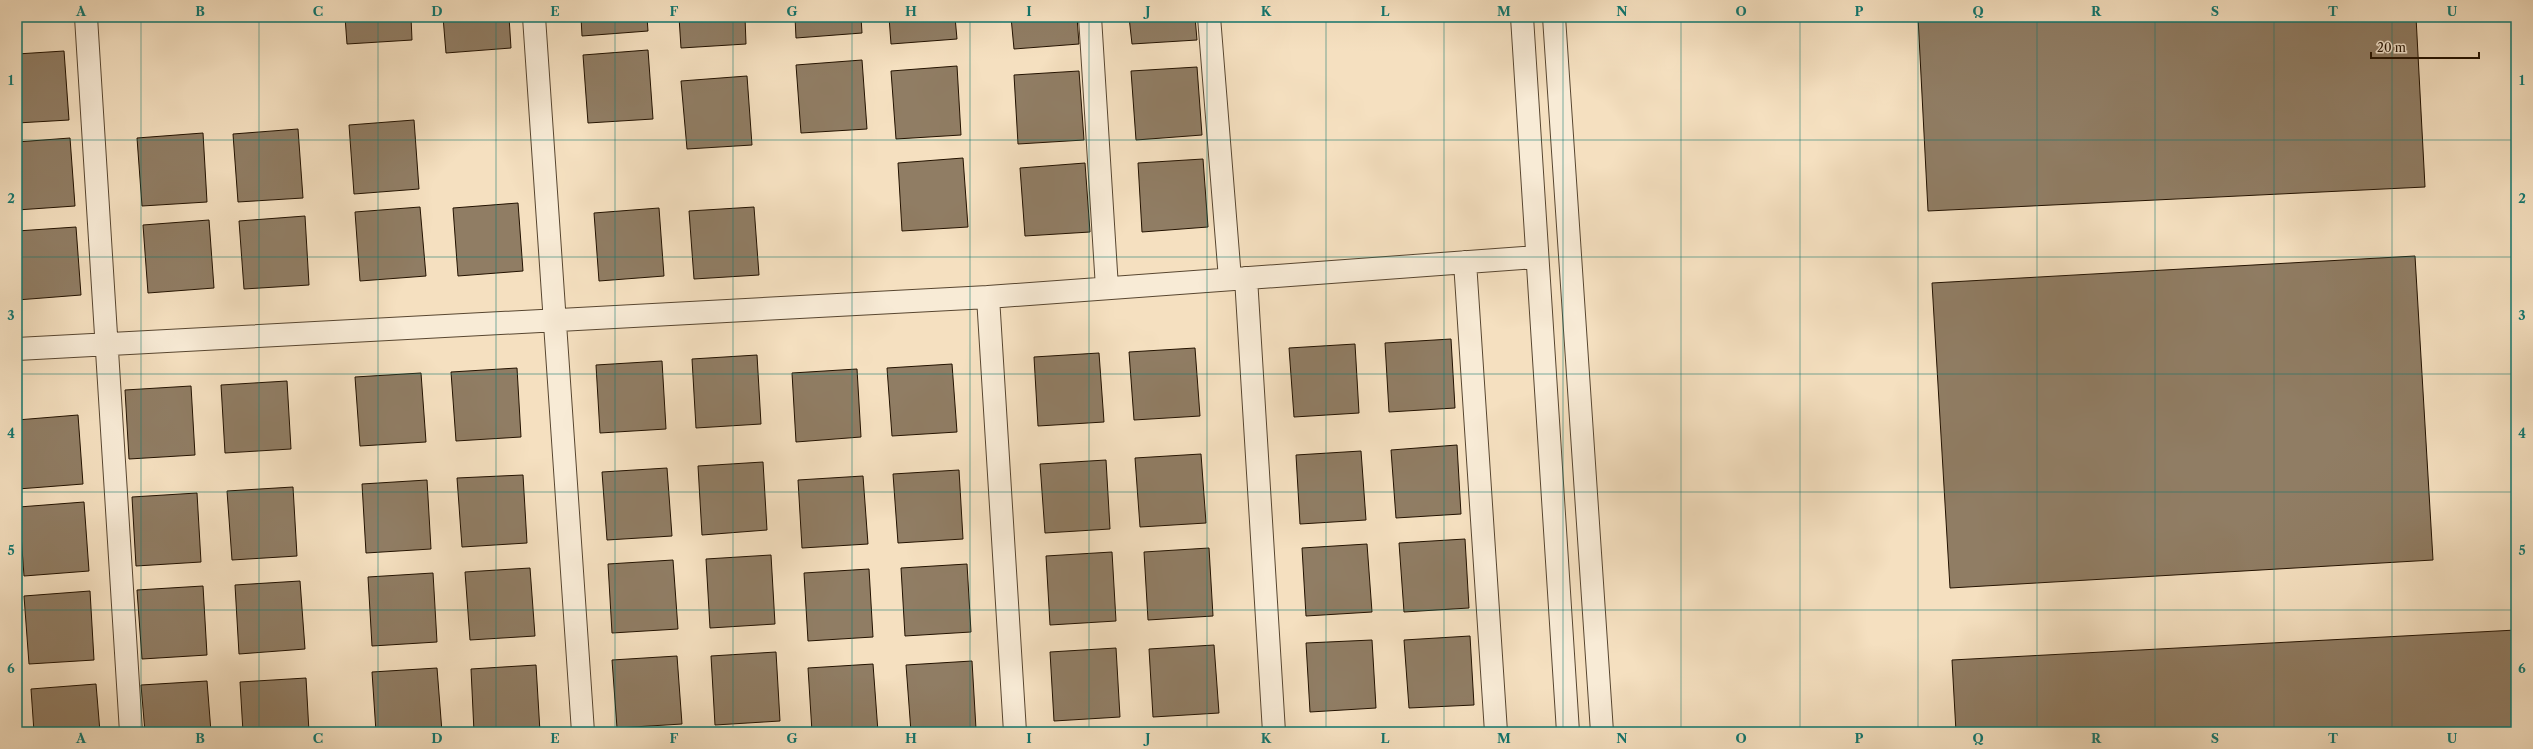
<svg xmlns="http://www.w3.org/2000/svg" width="2533" height="749" font-family="'Libre Caslon Text',serif">
<style>
.building{fill:#907d64;stroke:#231200}
.lines{fill:none;stroke-linecap:round;stroke-linejoin:round}
.minor-casing{stroke:#584630;stroke-width:24}
.minor{stroke:#f8ebd6;stroke-width:22}
.grid{fill:none;stroke:#0f766e;stroke-width:1;stroke-opacity:0.55}
.neatline{fill:none;stroke:#0f766e;stroke-width:1.5}
.grid-label{font-size:13px;text-anchor:middle;font-weight:bold;fill:#0f766e}
</style>
<rect width="100%" height="100%" fill="#f5e0c0"/>
<filter id="stains"><feTurbulence type="fractalNoise" baseFrequency=".005" numOctaves="4"/><feColorMatrix values="0 0 0 0 .2 0 0 0 0 .09 0 0 0 0 .02 0 0 0 .5 -.17"/></filter>
<radialGradient id="worn" r=".72"><stop offset=".6" stop-color="#630" stop-opacity="0"/><stop offset="1" stop-color="#630" stop-opacity=".3"/></radialGradient>
<path class="building" d="M345 17H411L412 40 347 44Z
M443 17H509L511 48 446 53Z
M581 17H647L648 31 582 36Z
M679 17H745L746 44 681 48Z
M795 17H861L862 33 796 38Z
M889 17H955L957 39 891 44Z
M1011 17H1077L1079 44 1014 49Z
M1129 17H1195L1197 40 1132 44Z
M1918 17H2416L2425 187 1928 211Z
M648 50 653 119 588 123 583 55Z
M64 51 69 120 17 123V54Z
M862 60 867 129 801 133 796 65Z
M957 66 961 135 896 139 891 71Z
M1197 67 1202 135 1136 140 1131 71Z
M1079 71 1084 140 1018 144 1014 75Z
M747 76 752 145 687 149 681 81Z
M414 120 419 189 354 194 349 125Z
M298 129 303 198 238 202 233 134Z
M203 133 207 202 142 206 137 138Z
M70 138 75 206 17 210V142Z
M963 158 968 227 902 231 898 163Z
M1203 159 1208 227 1142 232 1138 163Z
M1085 163 1090 232 1025 236 1020 168Z
M518 203 523 271 458 276 453 208Z
M420 207 426 276 360 281 355 212Z
M754 207 759 275 694 279 689 211Z
M659 208 664 276 599 281 594 213Z
M305 216 309 285 244 289 239 221Z
M209 220 214 288 148 293 143 225Z
M76 227 81 295 17 300V231Z
M2415 256 2433 560 1950 588 1932 283Z
M1451 339 1455 408 1389 412 1385 343Z
M1355 344 1359 413 1294 417 1289 348Z
M1195 348 1200 416 1134 420 1129 352Z
M1099 353 1104 422 1038 426 1034 357Z
M757 355 761 424 696 428 692 359Z
M662 361 666 429 600 433 596 365Z
M952 364 957 432 892 436 887 368Z
M517 368 521 437 456 441 451 372Z
M857 369 861 437 796 442 792 373Z
M421 373 426 442 360 446 355 377Z
M287 381 291 449 225 453 221 385Z
M191 386 195 455 129 459 125 390Z
M78 415 83 484 18 489 17 420Z
M1457 445 1461 514 1396 518 1391 450Z
M1361 451 1366 520 1300 524 1296 455Z
M1201 454 1206 523 1140 527 1135 458Z
M1106 460 1110 529 1045 533 1040 464Z
M763 462 767 530 702 535 698 466Z
M667 468 672 536 607 540 602 472Z
M959 470 963 539 898 543 893 474Z
M523 475 527 543 462 547 457 478Z
M863 476 868 544 802 548 798 480Z
M427 480 431 549 366 553 362 484Z
M293 487 297 556 232 560 227 491Z
M197 493 201 562 136 566 132 497Z
M84 502 89 571 24 576 19 507Z
M1465 539 1469 608 1404 612 1399 543Z
M1367 544 1372 612 1306 616 1302 548Z
M1209 548 1213 616 1148 620 1144 552Z
M1112 552 1116 621 1050 625 1046 556Z
M771 555 775 624 710 628 706 559Z
M673 560 678 629 612 633 608 564Z
M967 564 971 632 905 636 901 568Z
M530 568 535 636 470 640 465 572Z
M869 569 873 637 808 641 804 573Z
M433 573 437 642 372 646 368 577Z
M300 581 305 649 239 654 235 585Z
M203 586 207 655 142 659 137 590Z
M90 591 94 660 29 664 24 596Z
M2516 630V732H1956L1952 660Z
M1470 636 1474 705 1409 708 1404 640Z
M1372 640 1376 708 1310 712 1306 643Z
M1214 645 1219 713 1153 717 1149 649Z
M1116 648 1120 717 1054 721 1050 652Z
M776 652 780 721 715 725 711 656Z
M677 656 682 724 617 728 612 660Z
M972 661 976 729 911 732 906 665Z
M873 664 878 732H812L808 668Z
M536 665 540 732H474L471 669Z
M437 668 442 732H376L372 672Z
M306 678 309 732H243L240 682Z
M207 681 211 732H145L141 685Z
M96 684 100 732H34L31 689Z"/>
<g class="lines">
<g class="minor-casing">
<path id="minor" d="M86 17 131 732
M534 17 583 732
M1090 17 1107 288
M1209 17 1230 279
M1522 17 1568 732
M1554 17 1602 732
M1465 262 1496 732
M1246 278 1274 732
M17 349 988 297
M1015 732 988 297 1537 257"/>
</g>
<use href="#minor" class="minor"/>
</g>
<path class="grid" d="M141 17V732M259 17V732M378 17V732M496 17V732M615 17V732M733 17V732M852 17V732M970 17V732M1089 17V732M1207 17V732M1326 17V732M1444 17V732M1563 17V732M1681 17V732M1800 17V732M1918 17V732M2037 17V732M2155 17V732M2274 17V732M2392 17V732M17 140H2516M17 257H2516M17 374H2516M17 492H2516M17 610H2516"/>
<rect width="2533" height="749" fill="none" stroke="#f5e0c0" stroke-width="44"/>
<path d="M2371 52v6h108v-6" fill="none" stroke="#231200" stroke-width="2"/>
<text x="2377" y="52" font-size="12" fill="#231200" stroke="#f8ebd6" stroke-width="3" paint-order="stroke">20 m</text>
<rect x="22" y="22" width="2489" height="705" class="neatline"/>
<g class="grid-label">
<text x="81" y="16">A</text>
<text x="200" y="16">B</text>
<text x="318" y="16">C</text>
<text x="437" y="16">D</text>
<text x="555" y="16">E</text>
<text x="674" y="16">F</text>
<text x="792" y="16">G</text>
<text x="911" y="16">H</text>
<text x="1029" y="16">I</text>
<text x="1148" y="16">J</text>
<text x="1266" y="16">K</text>
<text x="1385" y="16">L</text>
<text x="1504" y="16">M</text>
<text x="1622" y="16">N</text>
<text x="1741" y="16">O</text>
<text x="1859" y="16">P</text>
<text x="1978" y="16">Q</text>
<text x="2096" y="16">R</text>
<text x="2215" y="16">S</text>
<text x="2333" y="16">T</text>
<text x="2452" y="16">U</text>
<text x="11" y="85">1</text>
<text x="2522" y="85">1</text>
<text x="11" y="203">2</text>
<text x="2522" y="203">2</text>
<text x="11" y="320">3</text>
<text x="2522" y="320">3</text>
<text x="11" y="438">4</text>
<text x="2522" y="438">4</text>
<text x="11" y="555">5</text>
<text x="2522" y="555">5</text>
<text x="11" y="673">6</text>
<text x="2522" y="673">6</text>
<text x="81" y="743">A</text>
<text x="200" y="743">B</text>
<text x="318" y="743">C</text>
<text x="437" y="743">D</text>
<text x="555" y="743">E</text>
<text x="674" y="743">F</text>
<text x="792" y="743">G</text>
<text x="911" y="743">H</text>
<text x="1029" y="743">I</text>
<text x="1148" y="743">J</text>
<text x="1266" y="743">K</text>
<text x="1385" y="743">L</text>
<text x="1504" y="743">M</text>
<text x="1622" y="743">N</text>
<text x="1741" y="743">O</text>
<text x="1859" y="743">P</text>
<text x="1978" y="743">Q</text>
<text x="2096" y="743">R</text>
<text x="2215" y="743">S</text>
<text x="2333" y="743">T</text>
<text x="2452" y="743">U</text>
</g>
<rect width="100%" height="100%" filter="url(#stains)"/>
<rect width="100%" height="100%" fill="url(#worn)"/>
</svg>
